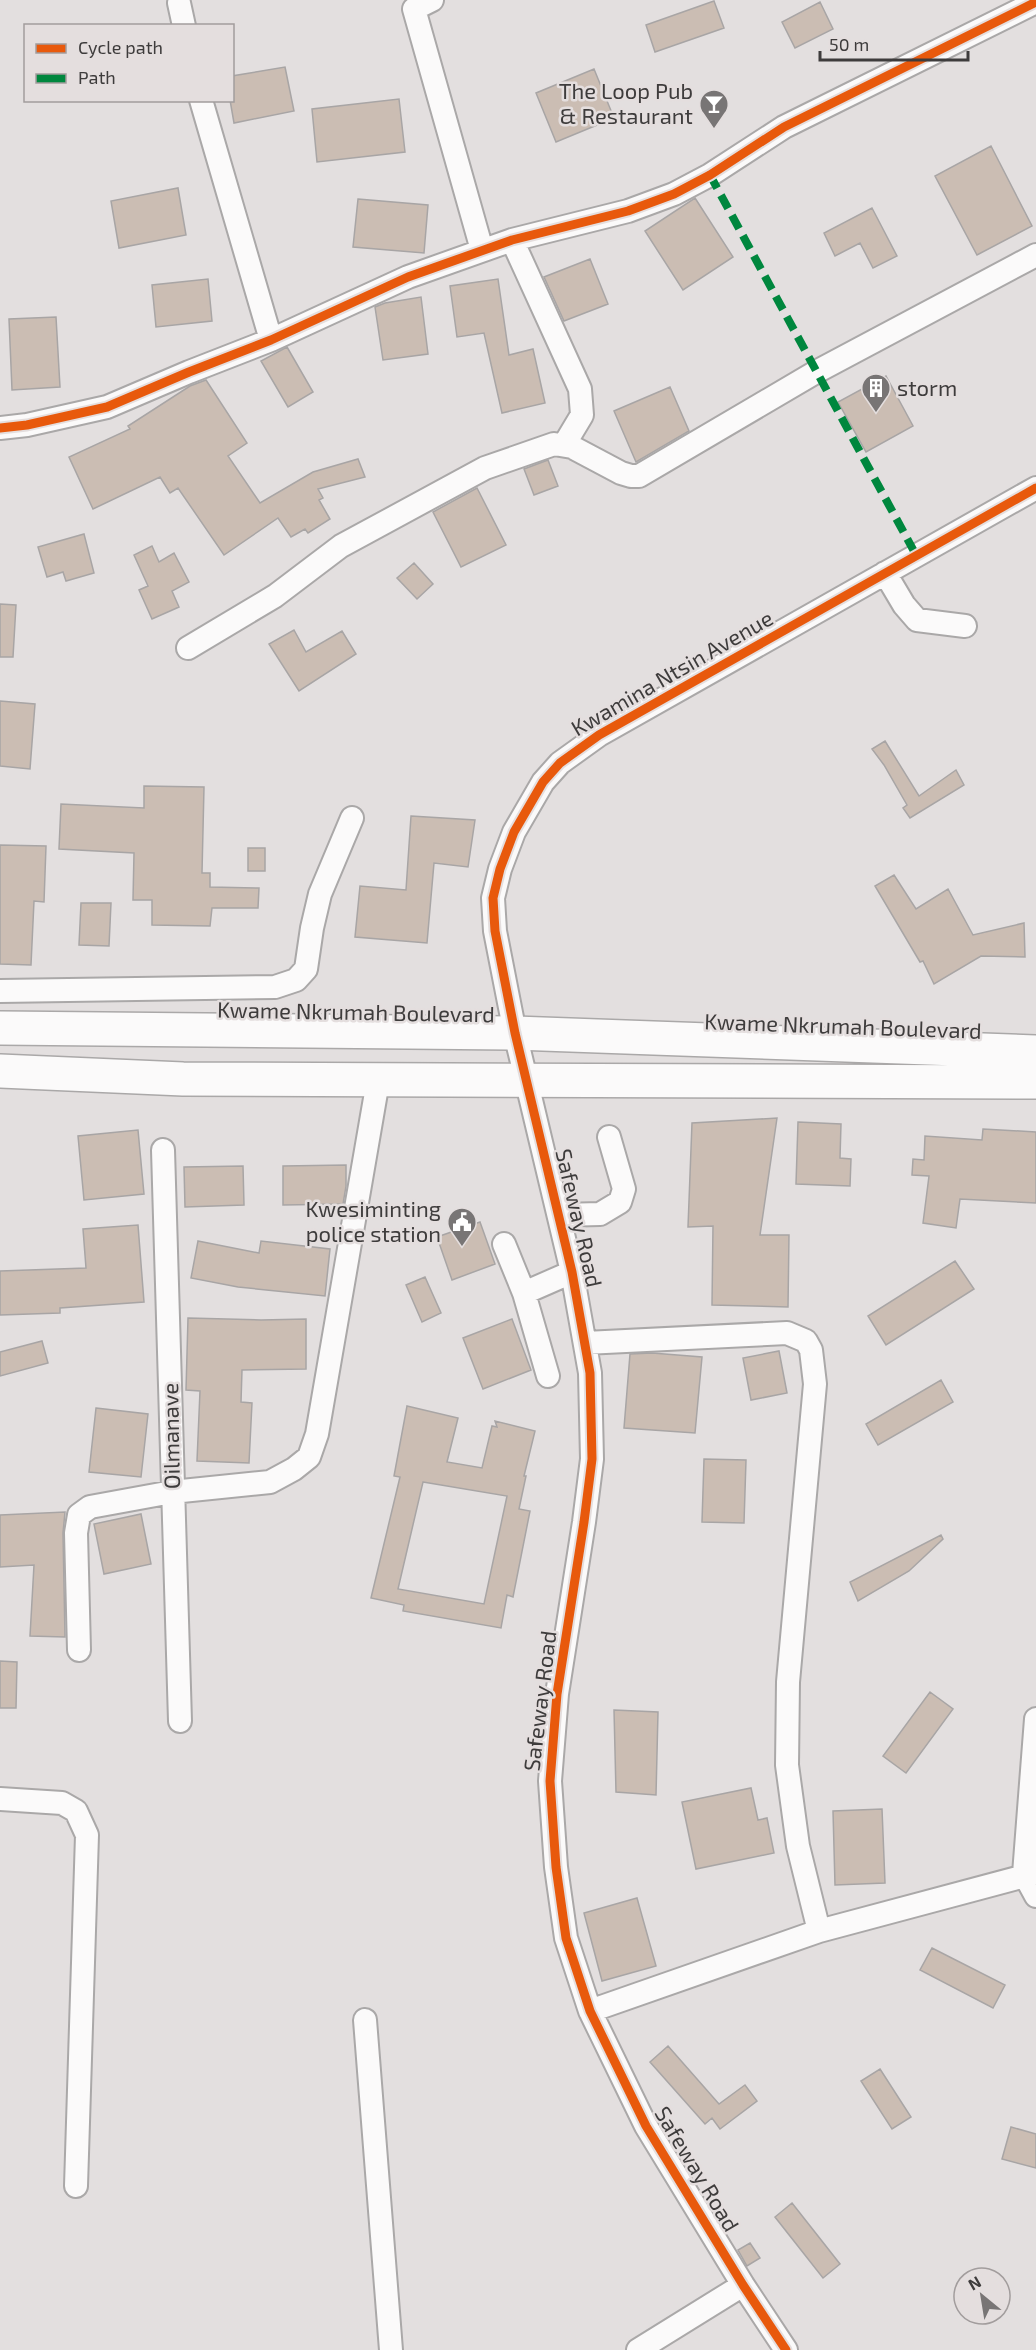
<svg xmlns="http://www.w3.org/2000/svg" width="1036" height="2350" font-family="'Exo 2',sans-serif">
<style>
.building{fill:#cbbdb3;stroke:#a8a5a5;stroke-width:1.5;fill-rule:evenodd}
.lines{fill:none;stroke-linecap:round;stroke-linejoin:round}
.minor-casing{stroke:#aaa8a8;stroke-width:26}
.highway-casing{stroke:#aaa8a8;stroke-width:36}
.minor{stroke:#fbfafa;stroke-width:22}
.highway{stroke:#fbfafa;stroke-width:33}
.quiet{stroke:#00873e;stroke-width:8;stroke-dasharray:15 8;stroke-linecap:butt}
.cycleway-casing{stroke:#e4dede;stroke-width:13}
.cycleway{stroke:#e8590c;stroke-width:9}
.labels{text-anchor:middle;stroke-width:5;stroke-linejoin:round;paint-order:stroke}
.poi-label{font-size:22px;fill:#3e3c3c;stroke:#e4dede;text-anchor:end}
.street-label{font-size:22px;fill:#3e3c3c;stroke:#e4dede}
</style>
<rect width="100%" height="100%" fill="#e3dfdf"/>
<path class="building" d="M714 1 724 28 655 52 646 25Z
M820 2 833 29 795 48 782 22Z
M285 67 294 111 234 123 230 100H232V76Z
M594 69 614 118 556 142 536 93Z
M399 99 405 152 317 162 312 109Z
M991 146 1032 226 977 255 935 176Z
M178 188 186 235 119 248 111 201Z
M695 198 733 257 683 290 645 231Z
M358 199 428 205 424 253 353 247Z
M872 208 897 256 873 268 860 243 835 256 824 233Z
M590 259 608 304 564 321 544 277Z
M208 279 212 321 156 327 152 285Z
M498 279 509 355 533 349 545 403 502 413 484 333 457 337 450 286Z
M421 297 428 354 383 360 375 307 385 303Z
M56 317 60 387 12 390 9 319Z
M287 347 313 392 288 407 261 361Z
M886 376 913 426 866 452 838 402Z
M206 380 247 443 228 456 260 503 313 472 358 459 365 477 318 489 323 498 319 500 330 519 308 533 305 529 291 537 278 518 224 555 178 488 170 493 160 477 93 509 69 457 130 429 128 426 190 386Z
M670 387 689 431 636 462 614 411Z
M548 460 558 486 534 495 524 469Z
M477 488 506 545 461 567 433 512Z
M84 534 94 573 66 581 63 572 47 577 38 547Z
M152 546 159 562 174 553 189 582 172 591 179 607 152 619 139 590 148 586 134 555Z
M414 563 433 584 417 599 397 578Z
M0 604 16 605 13 657H0Z
M294 630 306 652 342 631 356 654 299 691 269 644Z
M0 701 35 704 30 769 0 766Z
M885 741 919 796 956 770 964 785 910 818 903 808 907 805 884 765 872 749Z
M144 786 204 787 202 873H210V887L259 888 258 908H212L210 926 152 925V900H133L134 853 59 849 61 804 144 808Z
M411 816 475 820 468 867 434 863 427 943 355 937 360 886 406 890Z
M0 845 46 846 44 902 34 901 31 965 0 964Z
M248 848H265V871H248Z
M894 875 916 909 948 889 973 935 1024 923 1025 957 981 956 934 984 923 961 920 962 875 886Z
M81 903H111L109 946 79 945Z
M777 1118 760 1235H789L788 1307 712 1305 713 1226 688 1227 692 1123Z
M798 1122 841 1124 840 1158 851 1159 850 1186 796 1184Z
M983 1129 1036 1132V1203L960 1199 956 1228 923 1223 929 1176 912 1175 913 1159 924 1160 925 1136 982 1140Z
M138 1130 144 1194 84 1200 78 1136Z
M346 1165V1186L343 1204 283 1205V1166Z
M243 1166 244 1205 185 1207 184 1167Z
M480 1222 495 1264 452 1280 437 1237Z
M138 1225 144 1302 60 1308V1313L0 1315V1271L86 1268 83 1229Z
M198 1241 259 1253 261 1241 330 1249 325 1296 238 1287 191 1278Z
M955 1261 974 1289 886 1345 868 1316Z
M425 1277 441 1313 422 1322 406 1285Z
M188 1318 261 1320 306 1319V1369L242 1370 241 1402 252 1403 249 1463 197 1461 200 1391 186 1390Z
M512 1319 531 1370 483 1389 463 1338Z
M42 1341 48 1363 0 1376V1352Z
M779 1351 787 1393 751 1400 743 1358Z
M652 1353 702 1357 695 1433 624 1428 630 1354Z
M941 1380 953 1402 878 1445 866 1424Z
M407 1406 458 1418 447 1462 482 1468 492 1426 497 1427 495 1421 535 1431 524 1476H526L519 1509 530 1511 513 1597 507 1595 501 1628 403 1611 404 1605 371 1598 400 1477 394 1476ZM423 1482 507 1496 484 1604 398 1589Z
M96 1408 148 1414 141 1477 89 1472Z
M704 1459 746 1460 744 1523 702 1522Z
M65 1512 63 1533 65 1637 30 1636 34 1565 0 1567V1515Z
M141 1514 151 1564 104 1574 94 1524Z
M941 1535 943 1539 909 1571 858 1601 850 1582Z
M0 1661 17 1662 16 1708H0Z
M930 1692 953 1709 906 1773 883 1756Z
M614 1710 658 1712 656 1795 616 1792Z
M751 1788 758 1820 767 1818 774 1853 696 1869 682 1802Z
M882 1809 885 1883 835 1885 833 1811Z
M637 1898 656 1966 602 1981 584 1913Z
M932 1948 1005 1985 993 2008 920 1970Z
M668 2046 719 2104 745 2085 757 2101 720 2129 712 2118 705 2124 650 2062Z
M880 2069 911 2117 892 2129 861 2081Z
M1011 2127 1036 2134V2168L1002 2159Z
M792 2203 840 2264 823 2278 775 2217Z
M750 2243 760 2258 747 2266 738 2250Z"/>
<g class="lines">
<g class="minor-casing">
<path id="minor" d="M432 0 414 9 482 250
M179 3 184 26
M201 100 271 340
M512 240 580 389 582 415 564 445
M0 428 27 425 107 407 189 372 271 340 408 277 512 240 628 211 674 194 710 175 784 127 1036 2
M885 573 904 605 917 620 965 626
M188 648 275 596 341 546 485 468 554 444 572 447 621 473 631 476H639L816 372 1036 255
M0 991 275 987 296 980 306 969 312 928 320 894 352 818
M163 1150 180 1721
M560 1215 600 1214 620 1202 624 1189 609 1137
M504 1244 524 1293 572 1272
M524 1293 548 1376
M585 1343 787 1333 806 1341 811 1350 815 1384 788 1682 787 1765 798 1846 819 1931
M79 1650 76 1533 79 1515 90 1507 172 1492 270 1482 294 1469 309 1457 317 1434 378 1081
M0 1799 62 1803 76 1811 87 1835 76 2186
M1024 1874 1036 1719
M1024 1874 1036 1896
M590 2011 819 1931 1036 1873
M365 2020 391 2350
M638 2350 743 2285
M786 2350 743 2285 646 2126 590 2011 566 1938 556 1867 550 1781 557 1694 584 1522 592 1459 590 1373 572 1272 515 1033 495 931 493 898 500 869 514 832 543 782 560 763 599 735 1036 488"/>
</g>
<g class="highway-casing">
<path id="highway" d="M0 1028 515 1033 1036 1052
M0 1071 183 1079 1036 1082"/>
</g>
<use href="#minor" class="minor"/>
<use href="#highway" class="highway"/>
<path class="quiet" d="M710 175 916 555"/>
<g class="cycleway-casing">
<path id="cycleway" d="M0 428 27 425 107 407 189 372 271 340 408 277 512 240 628 211 674 194 710 175 784 127 1036 2
M786 2350 743 2285 646 2126 590 2011 566 1938 556 1867 550 1781 557 1694 584 1522 592 1459 590 1373 572 1272 515 1033 495 931 493 898 500 869 514 832 543 782 560 763 599 735 1036 488"/>
</g>
<use href="#cycleway" class="cycleway"/>
</g>
<defs>
<g id="bar-pin" transform="scale(1.5)"><path d="M0 17L-7.5 6A9.5 9.5 0 1 1 7.5 6Z" fill="#787575" stroke="#e4dede"/><path d="M-6-5H6L.8 .8V4.5H3.5V6h-7V4.5H-.8V.8Z" fill="#fff"/></g>
<g id="building-pin" transform="scale(1.5)"><path d="M0 17L-7.5 6A9.5 9.5 0 1 1 7.5 6Z" fill="#787575" stroke="#e4dede"/><path d="M-4-6H4V6H1V3H-1V6H-4ZM-2.5-4.3h1.7v1.8h-1.7ZM.8-4.3h1.7v1.8H.8ZM-2.5-1h1.7V.8h-1.7ZM.8-1h1.7V.8H.8Z" fill="#fff"/></g>
<g id="civic-pin" transform="scale(1.5)"><path d="M0 17L-7.5 6A9.5 9.5 0 1 1 7.5 6Z" fill="#787575" stroke="#e4dede"/><path d="M-.6-6.5H3V-4.5H.6V-3L4-1V1h2V6H-6V1h2V-1L-.6-3ZM-1.2 2.5V6h2.4V2.5Z" fill="#fff"/></g>
</defs>
<g fill-rule="evenodd">
<use href="#bar-pin" x="714" y="104"/>
<use href="#building-pin" x="876" y="388"/>
<use href="#civic-pin" x="462" y="1222"/>
</g>
<g class="labels">
<g class="poi-label">
<text x="693" y="99">The Loop Pub<tspan x="693" dy="25">&amp; Restaurant</tspan></text>
<text x="897" y="396" text-anchor="start">storm</text>
<text x="441" y="1217">Kwesiminting<tspan x="441" dy="25">police station</tspan></text>
</g>
<g class="street-label">
<text transform="translate(672 673) rotate(-30)" y="8">Kwamina Ntsin Avenue</text>
<text transform="translate(356 1012) rotate(1)" y="8">Kwame Nkrumah Boulevard</text>
<text transform="translate(843 1026) rotate(2)" y="8">Kwame Nkrumah Boulevard</text>
<text transform="translate(579 1218) rotate(77)" y="8">Safeway Road</text>
<text transform="translate(171 1436) rotate(-91)" y="8">Oilmanave</text>
<text transform="translate(540 1701) rotate(-83)" y="8">Safeway Road</text>
<text transform="translate(697 2169) rotate(59)" y="8">Safeway Road</text>
</g>
</g>
<rect x="24" y="24" width="210" height="78" fill="#e4dede" stroke="#a29d9d" stroke-width="1.5"/>
<rect x="36" y="44" width="30" height="9" fill="#e8590c" stroke="#a29d9d" stroke-width="1.5"/>
<text x="78" y="54" font-size="18" fill="#3e3c3c">Cycle path</text>
<rect x="36" y="74" width="30" height="9" fill="#00873e" stroke="#a29d9d" stroke-width="1.5"/>
<text x="78" y="84" font-size="18" fill="#3e3c3c">Path</text>
<g transform="translate(982 2296) rotate(330)"><circle r="28" fill="#e4dede" stroke="#a29d9d" stroke-width="1.5"/>
<path d="M0-4.5L10 22L0 15L-10 22Z" fill="#787575"/>
<text y="-9" font-size="16" font-weight="bold" text-anchor="middle" fill="#3e3c3c">N</text>
</g>
<path d="M820 51v9h148v-9" fill="none" stroke="#3e3c3c" stroke-width="3"/>
<text x="829" y="51" font-size="18" fill="#3e3c3c" stroke="#e4dede" stroke-width="4.5" paint-order="stroke">50 m</text>
</svg>
